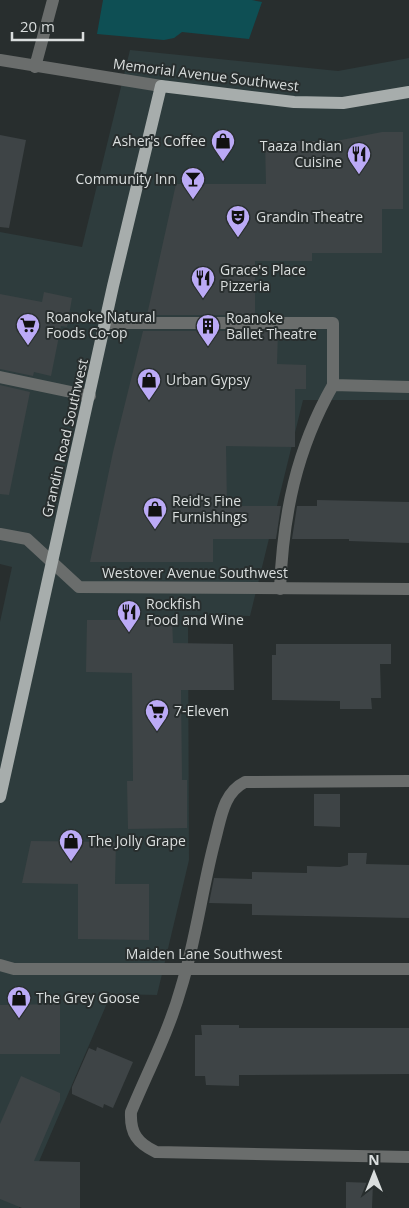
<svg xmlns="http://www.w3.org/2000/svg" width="409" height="1208" font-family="'Open Sans',sans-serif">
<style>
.built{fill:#2e3c3d}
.green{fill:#0e4f54}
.building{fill:#3e4446}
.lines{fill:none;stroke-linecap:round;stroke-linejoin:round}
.minor{stroke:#6a6d6c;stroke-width:12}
.major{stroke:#a7adac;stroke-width:12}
.labels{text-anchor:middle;stroke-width:4;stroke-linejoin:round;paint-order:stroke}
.street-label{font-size:14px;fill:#dadede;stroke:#282e2e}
.poi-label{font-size:14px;fill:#dadede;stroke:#282e2e;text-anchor:start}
</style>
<rect width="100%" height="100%" fill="#282e2e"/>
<path class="built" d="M130 50 338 71 409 58V400H303L250 616 188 615 189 860 157 995 111 994 19 1208H0V622L12 567 0 564V232L82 247Z"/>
<path class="green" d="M103 0H252L262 2 249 39 182 32 174 38 164 40 97 34Z"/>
<path class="building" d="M382 132H403V209H382V253H312V261H255V315H147L176 184H266L265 141H336Z
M0 135 26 140 9 228 0 227Z
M44 292 72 298 67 327 61 326 51 376 34 372 33 376 0 369V294L42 302Z
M143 331H278L277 364 306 365V389H295V447L226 446 227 506H281L276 539H213V562H90L113 452Z
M0 385 30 392 9 495 0 494Z
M317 500 409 502V543L349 541V539H292L297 506H317Z
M87 620H172L173 643 233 644 234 690H181L182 780H187V828L128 829 127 781H133L132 673 86 672Z
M276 644H391V664H380L381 698H371L372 709H340V701L272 700V655H276Z
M314 794H340V827L314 826Z
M31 841 116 842 115 884H149V940L78 939V884L22 883Z
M348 853H367L366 864 409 865V918L252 915V904L209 903 214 878 252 879V872L307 873V866L340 867 348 865Z
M60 1004V1054H0V1005Z
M201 1025H239V1028H409V1074L239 1075V1086L206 1085 205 1076H195V1035H202Z
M97 1047 133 1062 113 1108 104 1104 103 1108 72 1094V1087L89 1048 96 1051Z
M21 1076 60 1093V1100L34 1161 80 1162V1208H22L0 1199V1124Z
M346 1182 373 1183 372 1208H346Z"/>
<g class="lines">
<path class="minor" d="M0 60 161 86
M35 67 53 0
M106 323H333V385
M0 377 90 396
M0 534 27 539 79 587 409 589
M280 589C283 515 296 450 333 385L409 387
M409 781 245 782C223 793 221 818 215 840 202 889 196 940 181 988 169 1031 148 1071 131 1112 130 1133 137 1143 156 1152L409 1157
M0 965 14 969H409"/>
<path class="major" d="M0 797 113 286 161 86 294 102 343 103 409 92"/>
</g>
<defs>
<g id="shop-pin" transform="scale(1.25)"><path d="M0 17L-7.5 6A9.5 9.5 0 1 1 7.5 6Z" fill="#bbaaf6" stroke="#282e2e"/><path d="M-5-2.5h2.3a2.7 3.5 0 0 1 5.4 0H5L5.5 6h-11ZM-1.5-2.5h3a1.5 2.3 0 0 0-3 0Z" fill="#111"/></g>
<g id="restaurant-pin" transform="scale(1.25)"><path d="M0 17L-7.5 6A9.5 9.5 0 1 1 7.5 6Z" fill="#bbaaf6" stroke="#282e2e"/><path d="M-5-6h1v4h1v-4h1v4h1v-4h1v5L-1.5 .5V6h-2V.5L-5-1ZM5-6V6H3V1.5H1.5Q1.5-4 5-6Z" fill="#111"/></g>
<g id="bar-pin" transform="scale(1.25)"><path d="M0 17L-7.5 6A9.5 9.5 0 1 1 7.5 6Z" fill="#bbaaf6" stroke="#282e2e"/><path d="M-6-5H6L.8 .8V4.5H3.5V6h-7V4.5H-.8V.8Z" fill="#111"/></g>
<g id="theatre-pin" transform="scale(1.25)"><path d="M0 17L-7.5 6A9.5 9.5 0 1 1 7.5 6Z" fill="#bbaaf6" stroke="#282e2e"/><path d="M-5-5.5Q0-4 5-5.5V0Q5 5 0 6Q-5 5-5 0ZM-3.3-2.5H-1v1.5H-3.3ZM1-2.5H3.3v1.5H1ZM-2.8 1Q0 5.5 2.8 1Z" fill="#111"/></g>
<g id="supermarket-pin" transform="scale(1.25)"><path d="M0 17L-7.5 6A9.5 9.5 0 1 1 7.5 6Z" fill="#bbaaf6" stroke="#282e2e"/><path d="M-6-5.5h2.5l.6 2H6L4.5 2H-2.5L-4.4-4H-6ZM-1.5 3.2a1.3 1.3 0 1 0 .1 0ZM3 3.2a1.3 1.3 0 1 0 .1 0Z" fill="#111"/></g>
<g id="building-pin" transform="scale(1.25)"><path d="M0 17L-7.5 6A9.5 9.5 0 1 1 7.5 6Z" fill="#bbaaf6" stroke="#282e2e"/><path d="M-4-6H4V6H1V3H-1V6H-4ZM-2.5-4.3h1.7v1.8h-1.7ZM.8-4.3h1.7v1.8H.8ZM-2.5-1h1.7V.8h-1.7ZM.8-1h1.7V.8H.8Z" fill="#111"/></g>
</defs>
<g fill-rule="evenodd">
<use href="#shop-pin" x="223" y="141"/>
<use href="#restaurant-pin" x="359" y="154"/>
<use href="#bar-pin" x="193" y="179"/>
<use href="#theatre-pin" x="238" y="217"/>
<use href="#restaurant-pin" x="203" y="278"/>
<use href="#supermarket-pin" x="28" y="325"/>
<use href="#building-pin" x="208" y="326"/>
<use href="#shop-pin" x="149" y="380"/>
<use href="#shop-pin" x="155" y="509"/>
<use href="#restaurant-pin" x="129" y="612"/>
<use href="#supermarket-pin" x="157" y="711"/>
<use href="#shop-pin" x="71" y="841"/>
<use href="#shop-pin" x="19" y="998"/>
</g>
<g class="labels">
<g class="street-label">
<text transform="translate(206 75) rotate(7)" y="5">Memorial Avenue Southwest</text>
<text transform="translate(65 438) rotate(-77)" y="5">Grandin Road Southwest</text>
<text x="195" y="578">Westover Avenue Southwest</text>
<text x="204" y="959">Maiden Lane Southwest</text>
</g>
<g class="poi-label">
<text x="206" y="146" text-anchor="end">Asher's Coffee</text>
<text x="342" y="151" text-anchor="end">Taaza Indian<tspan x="342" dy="16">Cuisine</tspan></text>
<text x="176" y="184" text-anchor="end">Community Inn</text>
<text x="256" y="222">Grandin Theatre</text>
<text x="220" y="275">Grace's Place<tspan x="220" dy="16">Pizzeria</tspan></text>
<text x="46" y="322">Roanoke Natural<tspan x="46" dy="16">Foods Co-op</tspan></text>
<text x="226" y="323">Roanoke<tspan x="226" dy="16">Ballet Theatre</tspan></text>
<text x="166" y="385">Urban Gypsy</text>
<text x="172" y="506">Reid's Fine<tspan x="172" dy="16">Furnishings</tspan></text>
<text x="146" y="609">Rockfish<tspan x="146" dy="16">Food and Wine</tspan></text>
<text x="174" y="716">7-Eleven</text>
<text x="88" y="846">The Jolly Grape</text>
<text x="36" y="1003">The Grey Goose</text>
</g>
</g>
<g transform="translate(374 1173)" stroke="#282e2e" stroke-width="4" paint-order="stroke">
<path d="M0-4L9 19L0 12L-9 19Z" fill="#dadede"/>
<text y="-8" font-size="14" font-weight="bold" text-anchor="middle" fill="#dadede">N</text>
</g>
<path d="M12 32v8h71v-8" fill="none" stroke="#dadede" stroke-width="2.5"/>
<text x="20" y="32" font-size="15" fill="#dadede" stroke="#282e2e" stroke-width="4" paint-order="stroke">20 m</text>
</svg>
